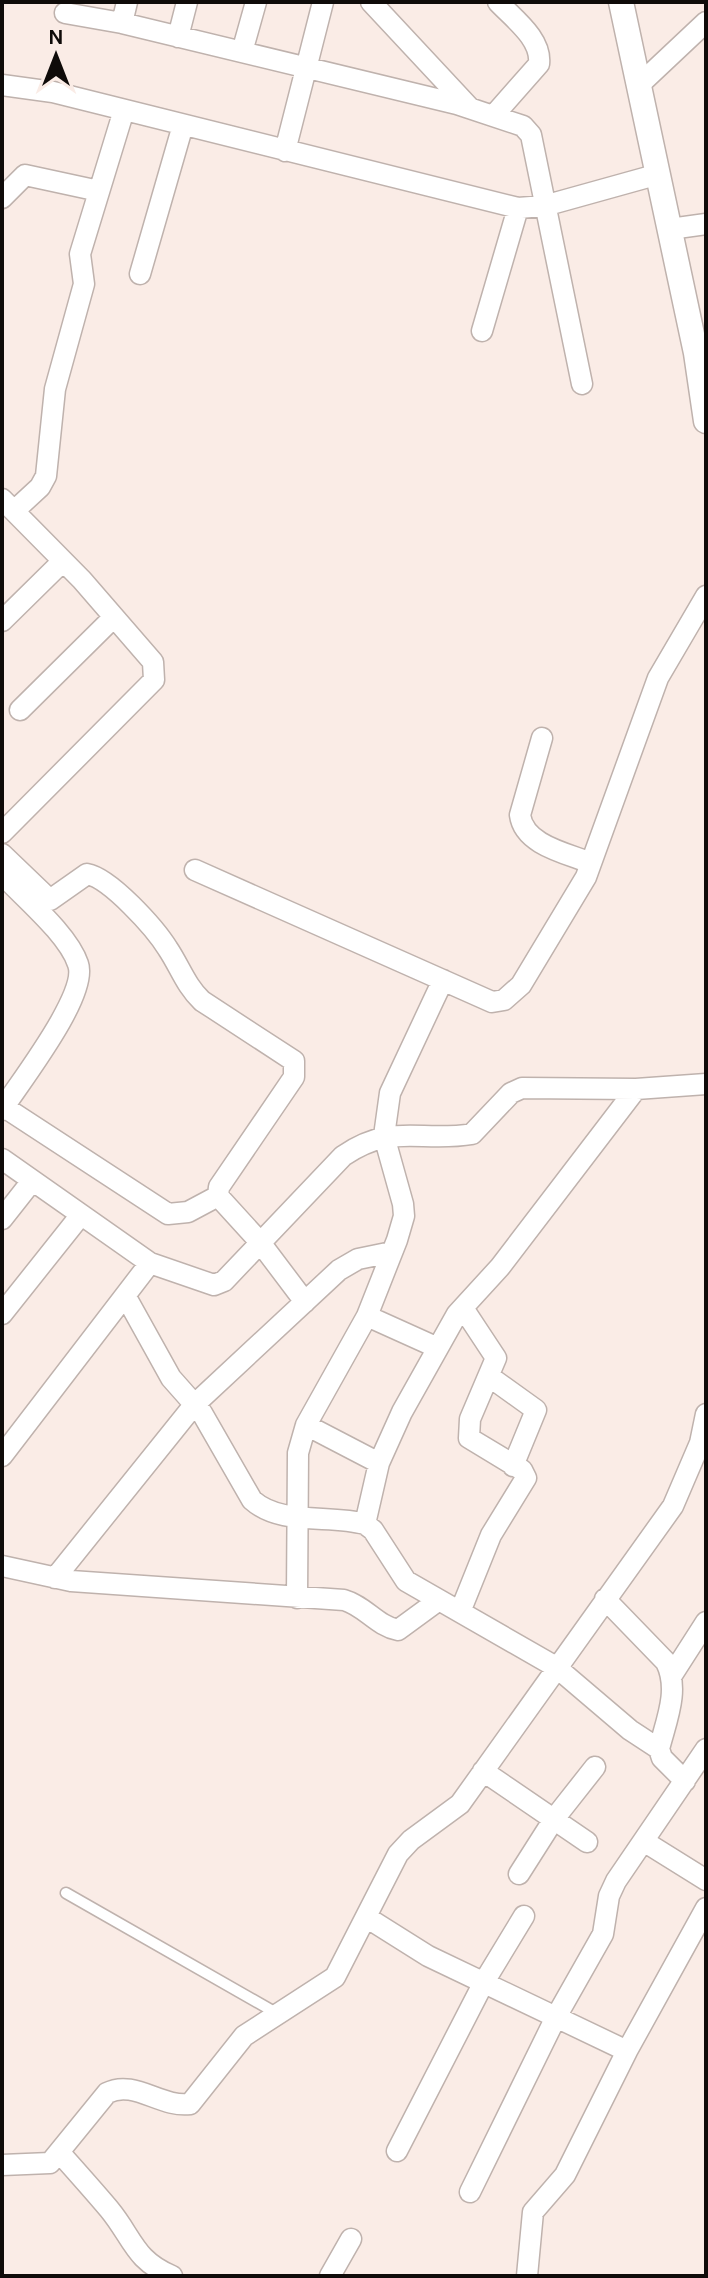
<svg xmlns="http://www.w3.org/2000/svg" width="708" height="2278" font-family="Karla,sans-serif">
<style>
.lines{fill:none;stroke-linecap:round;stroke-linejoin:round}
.service-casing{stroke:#bfb2ad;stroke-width:13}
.minor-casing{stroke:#bfb2ad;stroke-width:23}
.tertiary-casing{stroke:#bfb2ad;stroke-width:27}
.service{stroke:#fff;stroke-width:10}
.minor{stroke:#fff;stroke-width:20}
.tertiary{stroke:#fff;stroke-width:24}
</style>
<rect width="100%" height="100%" fill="#faece6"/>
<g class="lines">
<g class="service-casing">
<path id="service" d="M66 1893 278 2014"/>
</g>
<g class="minor-casing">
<path id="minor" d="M371 2 469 107
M65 13 122 23 457 104 523 126 531 135 582 384
M122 23 127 2
M178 37 187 2
M242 52 256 2
M2 85 53 92 518 208 544 206 659 174
M639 85 706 22
M494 115 539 64C542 39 514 19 498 2
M285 151 323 2
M2 198 25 175 99 191
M670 229 706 224
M140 274 183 125
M482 331 518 208
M2 499 82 580 153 662 154 680 2 833
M14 511 40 487 46 476 55 389 84 284 80 254 124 110
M2 621 63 561
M20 710 114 617
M542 738 520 815C524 845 566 853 591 863
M2 854 50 900 87 874C110 878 155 928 168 949 180 967 186 986 202 1001L294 1061V1077L219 1187 218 1196 259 1241 305 1302
M195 870 492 1002 504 1000 521 985 586 877 658 678 706 596
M2 874C24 898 68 934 78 964 89 994 20 1082 2 1110
M4 1107 168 1214 188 1212 218 1196
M2 1159 150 1263 214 1285 224 1281 343 1156C393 1122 420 1143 472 1134L511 1093 522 1088 636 1089 706 1084
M2 1219 32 1181
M126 1297 171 1378 202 1413 252 1500C281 1526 330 1514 365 1524L373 1530 406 1581 556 1667 630 1730 659 1749
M2 1314 80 1216
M367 1316 438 1348
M490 1377 536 1410 513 1466
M306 1425 379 1463
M2 1456 150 1263
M365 1524 379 1463 402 1412 457 1314 500 1267 636 1089
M2 1566 71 1581 344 1600C365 1606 377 1626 398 1630L439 1600
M55 1578 194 1405 339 1270 358 1259 392 1252
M297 1598 298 1453 306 1425 367 1316 397 1240 404 1216 403 1204 384 1136 390 1093 443 980
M605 1599 666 1662C680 1690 666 1721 659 1749L662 1758 685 1781
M460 1612 491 1535 526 1478 522 1470 469 1438 470 1419 496 1358 463 1308
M672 1675 706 1622
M483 1771 587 1842
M645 1842 706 1880
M519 1874 554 1819 595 1767
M366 1917 428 1956 627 2051
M397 2151 484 1982 524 1916
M59 2152C76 2171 93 2190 109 2209 133 2238 134 2260 172 2276
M2 2165 50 2163 107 2093C134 2079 161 2108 190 2104L244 2036 335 1977 398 1854 411 1840 460 1804 673 1506 700 1443 706 1414
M470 2192 556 2017 603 1934 609 1896 616 1881 706 1749
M330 2276 351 2239
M527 2276 533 2212 565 2175 627 2051 706 1908"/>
</g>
<g class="tertiary-casing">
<path id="tertiary" d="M621 2 696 353 706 421"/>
</g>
<use href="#service" class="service"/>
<use href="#minor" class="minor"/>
<use href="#tertiary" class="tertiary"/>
</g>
<rect width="708" height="2278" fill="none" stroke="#0f0b09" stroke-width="8"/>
<g transform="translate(56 56)" stroke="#faece6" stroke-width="6" paint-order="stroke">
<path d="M0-6L14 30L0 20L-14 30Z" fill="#0f0b09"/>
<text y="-12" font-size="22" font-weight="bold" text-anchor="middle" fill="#0f0b09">N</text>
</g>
</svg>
